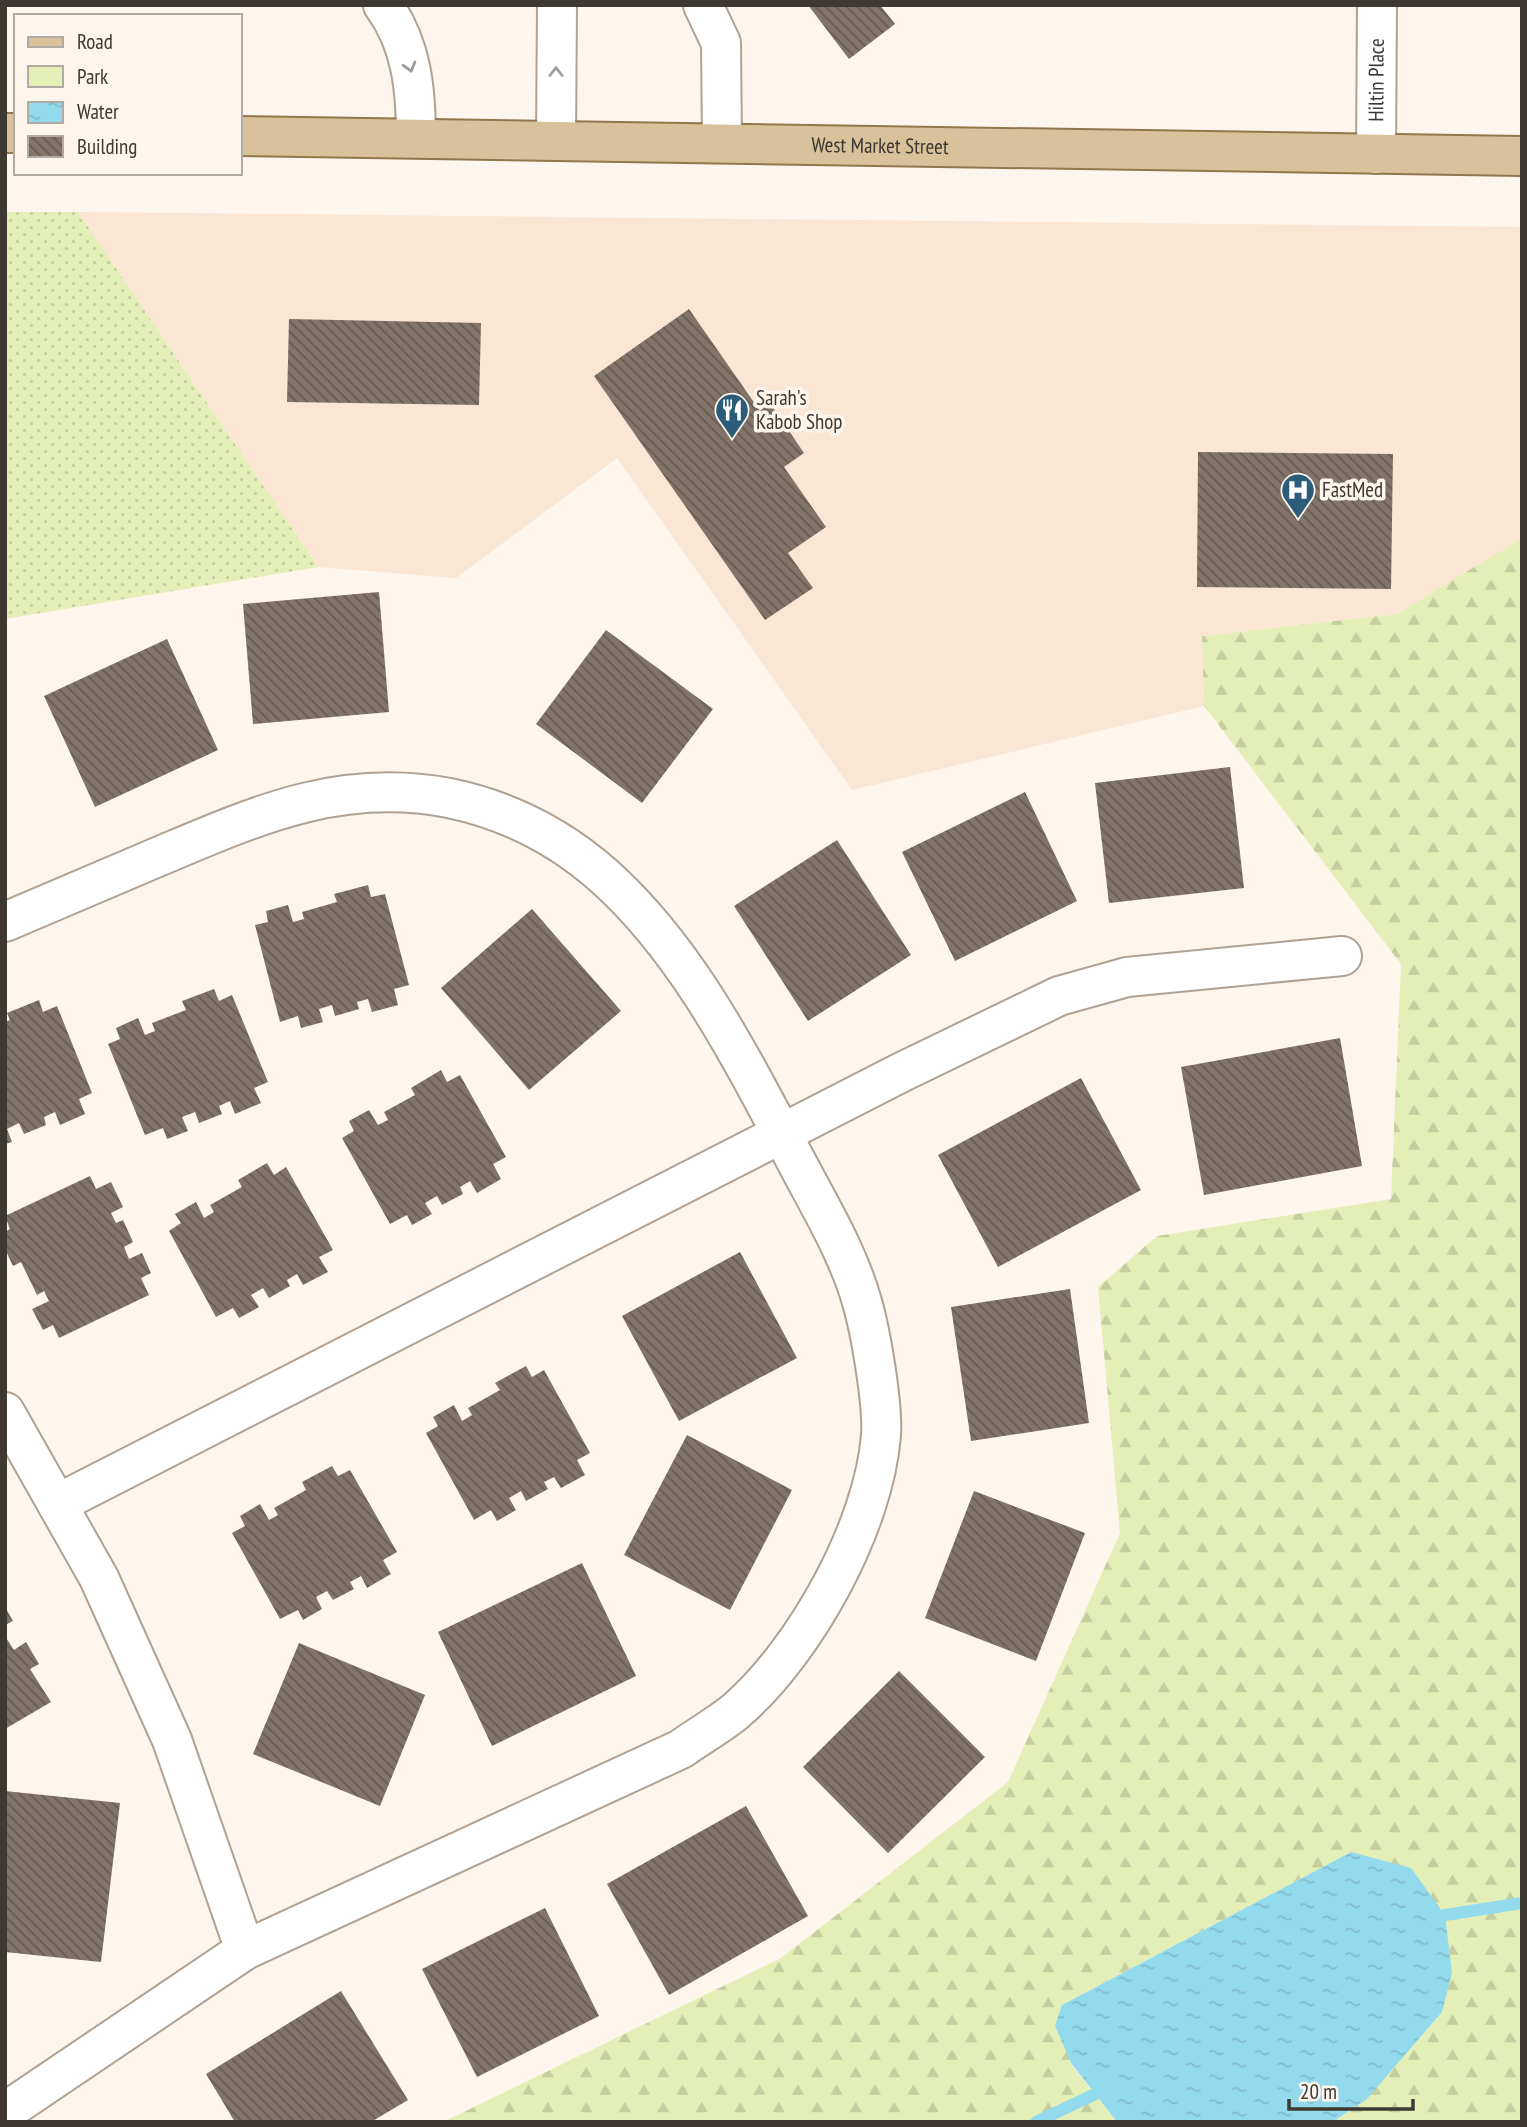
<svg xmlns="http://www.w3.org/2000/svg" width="1527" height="2127" font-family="'PT Sans Narrow',sans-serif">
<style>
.built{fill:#fbe5d3}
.green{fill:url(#green-dots)}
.forest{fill:url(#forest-firs)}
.water{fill:url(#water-ripples)}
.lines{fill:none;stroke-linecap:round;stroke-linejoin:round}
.stream{stroke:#94daed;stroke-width:12}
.building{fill:url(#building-back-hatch)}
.minor-casing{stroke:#b0a195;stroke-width:42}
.major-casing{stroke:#92764c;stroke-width:42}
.minor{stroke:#fff;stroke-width:38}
.major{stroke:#d9c19b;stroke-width:38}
.oneway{stroke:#9e9c99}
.labels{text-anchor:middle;stroke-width:7;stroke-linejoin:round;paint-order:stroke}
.street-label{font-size:21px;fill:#3e3833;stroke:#fef5ed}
.poi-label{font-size:21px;fill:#3e3833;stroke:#fef5ed;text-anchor:start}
</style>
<defs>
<pattern id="green-dots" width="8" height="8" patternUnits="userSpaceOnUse" patternTransform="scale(1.75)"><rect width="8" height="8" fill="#e4efb8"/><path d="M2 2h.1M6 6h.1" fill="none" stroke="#c5ce9f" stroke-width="1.8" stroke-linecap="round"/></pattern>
<pattern id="forest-firs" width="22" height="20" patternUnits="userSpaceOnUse" patternTransform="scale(1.75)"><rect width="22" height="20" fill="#e4efb8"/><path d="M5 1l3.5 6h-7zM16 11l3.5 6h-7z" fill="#c5ce9f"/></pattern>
<pattern id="water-ripples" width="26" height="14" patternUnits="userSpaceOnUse" patternTransform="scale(1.75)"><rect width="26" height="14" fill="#94daed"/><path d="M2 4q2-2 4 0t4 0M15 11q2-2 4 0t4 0" fill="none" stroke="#81bccc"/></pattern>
<pattern id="building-back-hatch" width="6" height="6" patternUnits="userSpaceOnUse" patternTransform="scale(1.75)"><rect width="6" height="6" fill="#827469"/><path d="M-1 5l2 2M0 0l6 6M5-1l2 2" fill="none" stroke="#665b52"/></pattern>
</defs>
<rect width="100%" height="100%" fill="#fef5ed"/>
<path class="built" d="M78 212 1522 227V538L1397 614 1202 636 1204 706 852 790 617 458 456 578 318 567Z"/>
<path class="green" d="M5 212H78L318 567 5 619Z"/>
<path class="forest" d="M1522 538V2122H1332L1366 2100 1351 1852 1062 2005 1070 2063 1117 2122H443L781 1958 1008 1782 1120 1533 1098 1287 1157 1236 1391 1199 1401 964 1204 706 1202 636 1397 614Z"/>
<path class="water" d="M1351 1852 1411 1868 1445 1915 1452 1973 1442 2012 1366 2100 1332 2122H1117L1071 2063 1055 2026 1062 2005Z"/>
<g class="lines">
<path class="stream" d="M1432 1921 1445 1915 1522 1903
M1036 2122 1108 2088"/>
</g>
<path class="building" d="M808 5H880L895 24 849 59Z
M689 309 760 411 770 403 804 453 784 467 826 527 788 553 813 588 765 620 594 376Z
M289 319 481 323 479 405 287 402Z
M1198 452 1393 454 1391 589 1197 587Z
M379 592 389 712 253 724 243 604Z
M606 630 713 709 642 803 536 724Z
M167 639 218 750 95 807 44 696Z
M1230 767 1244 888 1109 903 1095 783Z
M1025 792 1077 901 955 961 902 852Z
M837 840 911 955 808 1021 734 906Z
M368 885 371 897 385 894 409 985 394 989 398 1005 372 1012 368 999 357 1002 359 1009 335 1016 332 1005 319 1009 323 1022 301 1028 298 1016 280 1022 255 925 268 922 266 911 288 905 293 922 304 919 302 912 337 902 334 894Z
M532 909 621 1011 529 1090 441 988Z
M214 989 219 1001 232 995 268 1082 254 1088 261 1103 235 1114 230 1101 219 1106 222 1114 199 1123 195 1112 182 1117 188 1131 167 1139 163 1128 145 1135 108 1044 120 1039 116 1028 138 1018 145 1035 155 1031 152 1023 186 1010 182 1001Z
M39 1000 43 1012 57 1006 92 1093 79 1099 85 1114 60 1125 55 1112 44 1117 46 1125 24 1134 19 1123 7 1129 12 1142 5 1144V1022L10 1020 7 1013Z
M1340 1038 1362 1166 1204 1195 1181 1067Z
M441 1070 447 1082 460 1075 506 1157 493 1164 501 1179 477 1193 470 1181 460 1187 463 1194 442 1205 437 1196 425 1203 432 1214 412 1225 407 1215 390 1224 342 1138 354 1131 349 1121 369 1110 378 1125 388 1120 384 1112 415 1095 411 1088Z
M1081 1078 1141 1190 998 1267 938 1155Z
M267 1163 274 1175 286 1167 333 1250 319 1257 328 1272 303 1285 297 1274 287 1280 290 1286 269 1298 263 1288 251 1295 259 1307 239 1318 233 1308 216 1317 169 1231 181 1223 175 1214 196 1202 204 1218 214 1212 210 1205 242 1187 238 1180Z
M90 1176 96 1189 111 1182 123 1207 111 1213 116 1223 123 1220 133 1242 124 1247 129 1259 142 1253 151 1273 141 1278 149 1295 59 1338 53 1325 43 1330 32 1309 49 1301 44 1291 37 1295 21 1262 13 1266 5 1249V1232L10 1229 5 1216Z
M740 1252 797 1358 679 1421 622 1316Z
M1070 1289 1089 1423 971 1441 951 1307Z
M526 1366 532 1377 544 1370 590 1453 577 1460 585 1475 561 1488 554 1477 544 1482 548 1489 526 1501 521 1491 509 1498 516 1510 497 1521 491 1510 474 1520 426 1433 438 1426 433 1417 454 1405 462 1421 472 1415 468 1408 500 1390 495 1383Z
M687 1435 792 1490 730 1610 624 1555Z
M332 1466 338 1476 350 1470 397 1552 383 1560 391 1574 367 1588 361 1576 350 1582 354 1589 333 1600 327 1591 316 1597 322 1609 303 1620 298 1610 280 1619 232 1533 245 1526 240 1516 260 1504 269 1520 278 1515 274 1508 306 1490 302 1482Z
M974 1491 1085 1533 1036 1661 925 1618Z
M582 1563 636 1676 492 1746 438 1632Z
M5 1607 13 1621 5 1625Z
M5 1636 14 1650 26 1642 39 1664 30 1669 51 1702 5 1729Z
M299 1643 425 1695 380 1806 253 1754Z
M899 1671 985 1757 888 1853 803 1767Z
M5 1791 120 1803 101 1962 5 1952Z
M746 1806 808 1916 669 1995 607 1884Z
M545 1908 599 2016 477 2077 422 1969Z
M341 1991 408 2100 371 2122H235L206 2074Z"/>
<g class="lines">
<g class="minor-casing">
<g id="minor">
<path d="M383 5C412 44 416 91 416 138"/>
<path d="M703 5 721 43 722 142"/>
<path d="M556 140 557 5"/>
<path id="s1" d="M1376 154 1377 5"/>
<path d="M5 922C59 899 113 876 167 853 262 813 343 778 449 798 507 810 560 837 604 876 689 952 742 1060 795 1159 819 1205 848 1252 862 1302 871 1333 883 1404 881 1435 874 1527 805 1651 736 1711 719 1725 699 1736 681 1749L245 1950 172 1740 99 1578 5 1412"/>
<path d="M57 1504 902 1072 1059 996 1127 977 1342 956"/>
<path d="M5 2112 245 1950"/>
</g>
</g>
<g class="major-casing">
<g id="major">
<path d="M5 133H16"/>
<path id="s2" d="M240 136 1522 156"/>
</g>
</g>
<use href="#minor" class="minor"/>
<use href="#major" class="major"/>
</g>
<defs><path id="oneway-chevron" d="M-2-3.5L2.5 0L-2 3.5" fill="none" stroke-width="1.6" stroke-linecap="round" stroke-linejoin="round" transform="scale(1.75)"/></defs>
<g class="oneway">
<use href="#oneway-chevron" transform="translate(410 67) rotate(74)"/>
<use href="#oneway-chevron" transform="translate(556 72) rotate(-90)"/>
</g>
<defs>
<g id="restaurant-pin" transform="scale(1.75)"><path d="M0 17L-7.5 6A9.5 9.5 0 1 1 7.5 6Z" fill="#2b5c7a" stroke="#fef5ed"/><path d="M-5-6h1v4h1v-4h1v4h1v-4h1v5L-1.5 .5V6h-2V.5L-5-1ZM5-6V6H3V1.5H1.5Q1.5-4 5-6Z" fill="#fff"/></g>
<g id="hospital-pin" transform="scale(1.75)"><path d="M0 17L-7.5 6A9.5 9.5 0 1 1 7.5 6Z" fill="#2b5c7a" stroke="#fef5ed"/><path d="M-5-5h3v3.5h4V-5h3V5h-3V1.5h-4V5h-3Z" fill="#fff"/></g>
</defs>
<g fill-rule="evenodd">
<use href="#restaurant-pin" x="732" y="410"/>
<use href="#hospital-pin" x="1298" y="490"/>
</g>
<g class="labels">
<g class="street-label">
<text dy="7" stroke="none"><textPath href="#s1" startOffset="74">Hiltin Place</textPath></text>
<text dy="7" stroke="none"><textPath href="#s2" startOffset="640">West Market Street</textPath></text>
</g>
<g class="poi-label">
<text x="756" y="405">Sarah's<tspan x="756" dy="24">Kabob Shop</tspan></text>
<text x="1322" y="497">FastMed</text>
</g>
</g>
<rect width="1527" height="2127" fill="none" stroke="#3e3833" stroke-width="14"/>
<rect x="14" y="14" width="228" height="161" fill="#fef5ed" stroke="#b1a9a3" stroke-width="2"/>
<rect x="28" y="37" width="35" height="10" fill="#d9c19b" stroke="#b1a9a3" stroke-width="2"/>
<text x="77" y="49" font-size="21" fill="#3e3833">Road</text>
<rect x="28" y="66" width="35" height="21" fill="#e4efb8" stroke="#b1a9a3" stroke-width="2"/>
<text x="77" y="84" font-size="21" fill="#3e3833">Park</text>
<rect x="28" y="102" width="35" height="21" fill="url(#water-ripples)" stroke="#b1a9a3" stroke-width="2"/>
<text x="77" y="119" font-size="21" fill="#3e3833">Water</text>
<rect x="28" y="136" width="35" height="21" fill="url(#building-back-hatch)" stroke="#b1a9a3" stroke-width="2"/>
<text x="77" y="154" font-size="21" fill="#3e3833">Building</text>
<path d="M1289 2099v10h124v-10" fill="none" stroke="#3e3833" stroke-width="3.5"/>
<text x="1300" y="2099" font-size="21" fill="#3e3833" stroke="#fef5ed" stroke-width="5" paint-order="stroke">20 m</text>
</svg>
